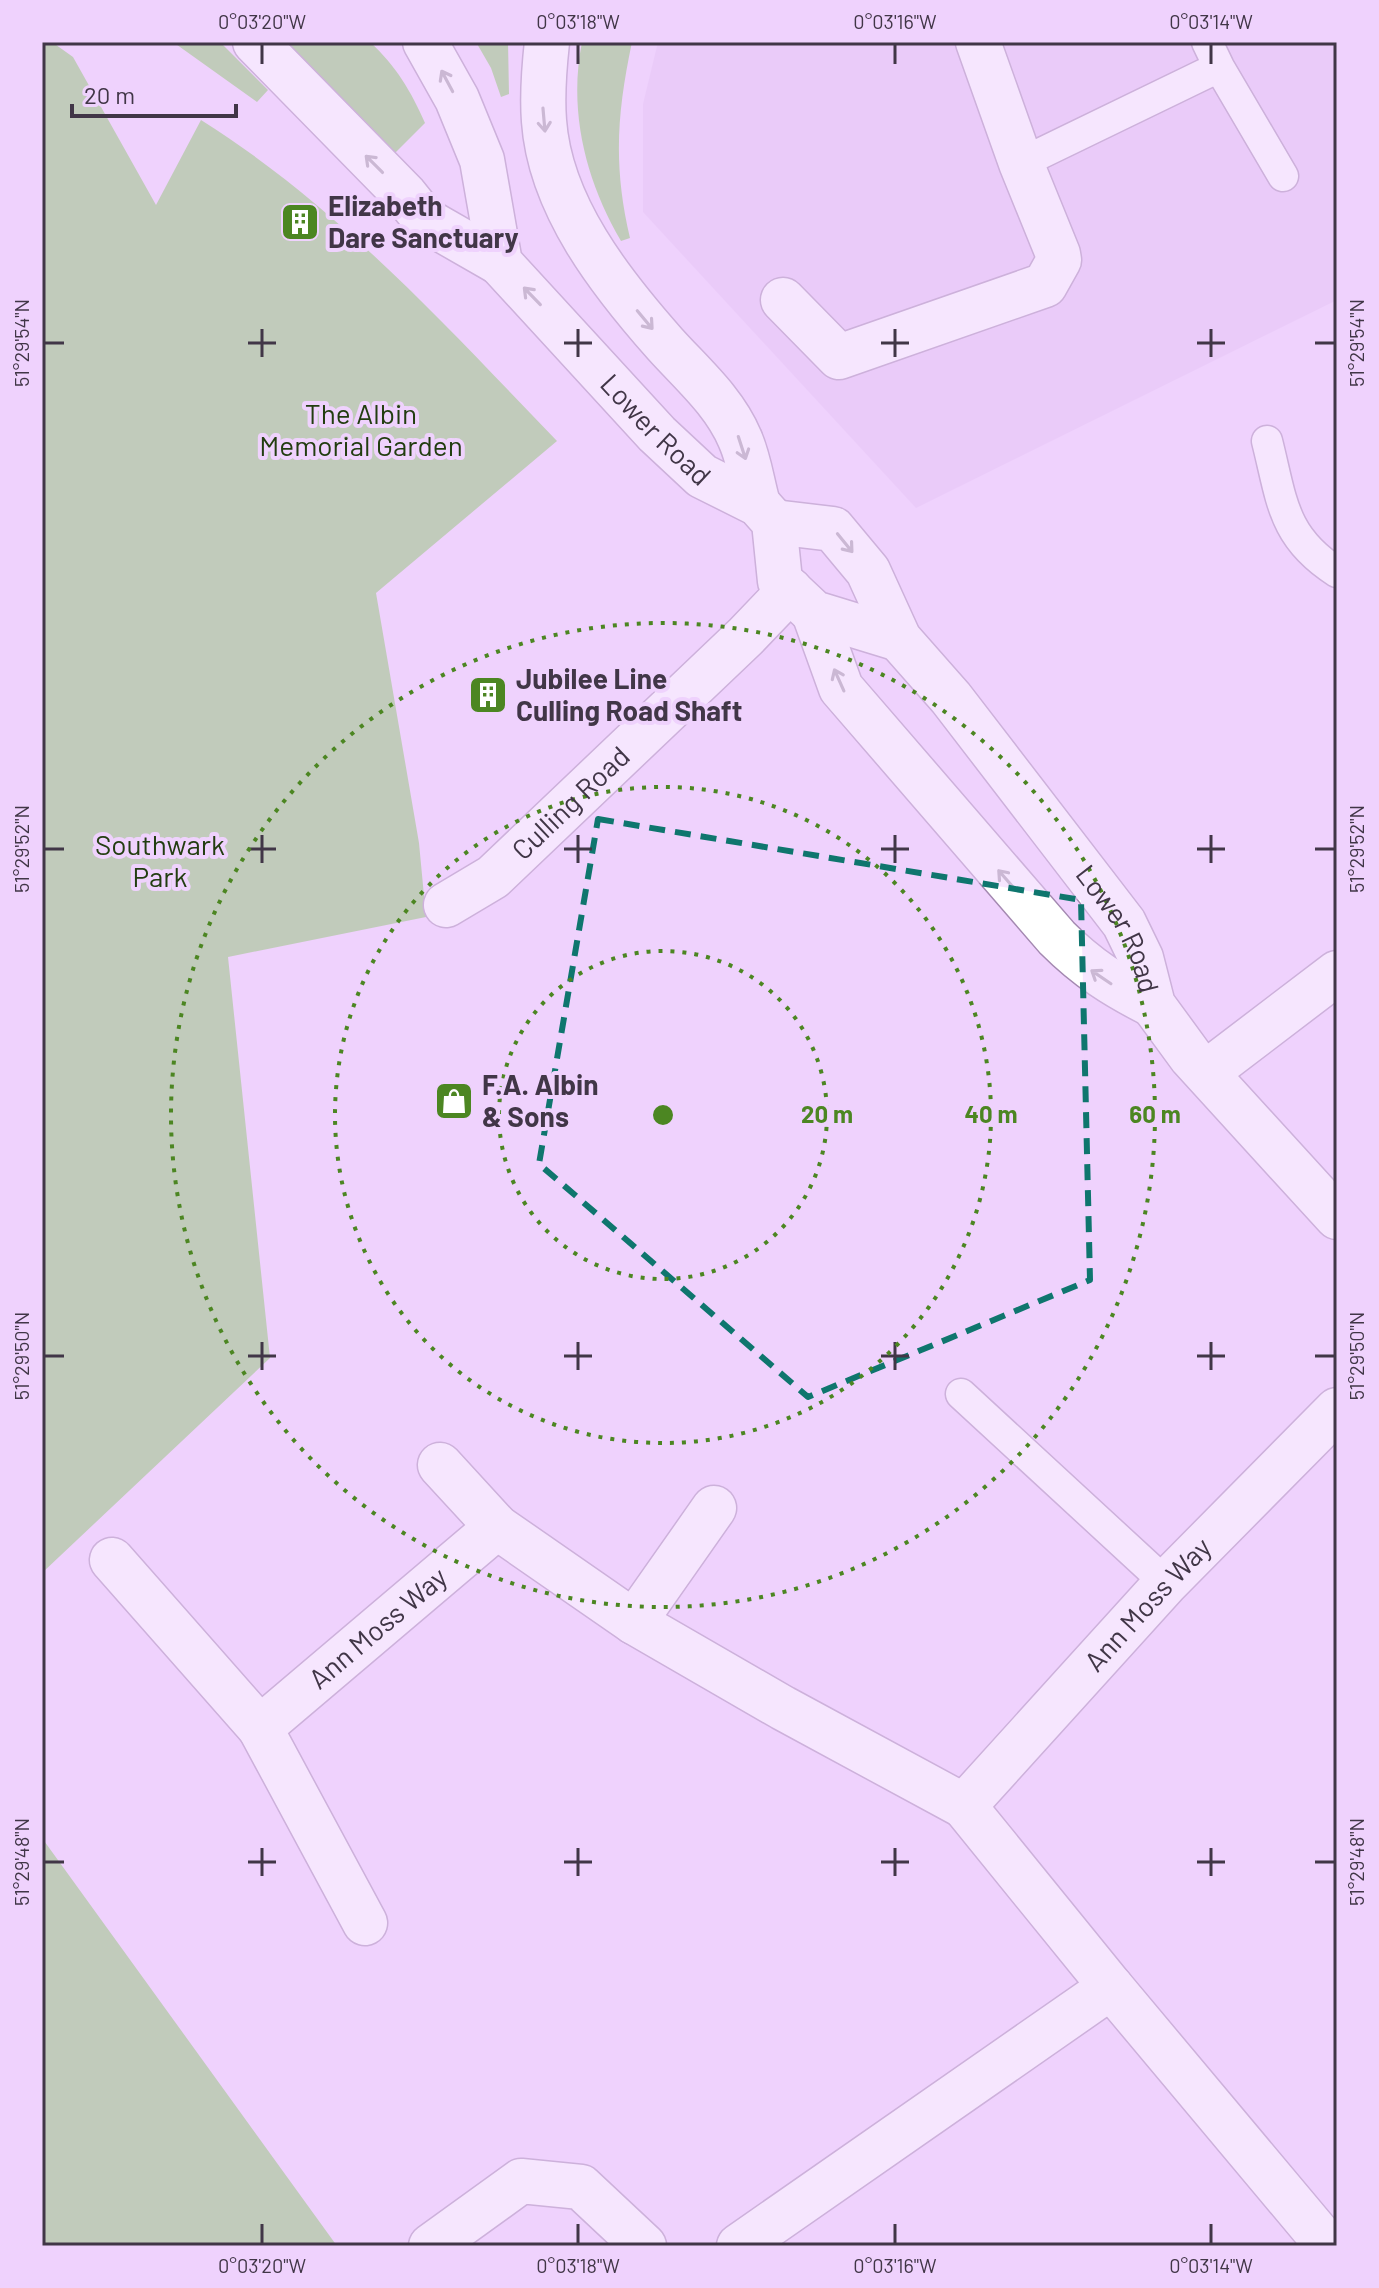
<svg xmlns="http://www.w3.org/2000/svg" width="1379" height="2288" font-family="Barlow,sans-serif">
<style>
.built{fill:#e5c4f4}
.green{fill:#8bc46a}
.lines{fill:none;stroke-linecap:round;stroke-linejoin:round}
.service-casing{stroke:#a489b1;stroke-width:33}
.minor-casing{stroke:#a489b1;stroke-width:47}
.primary-casing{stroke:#a489b1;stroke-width:47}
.service{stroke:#fff;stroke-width:30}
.minor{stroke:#fff;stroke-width:44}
.primary{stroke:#fff;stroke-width:44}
.oneway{stroke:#a09aa3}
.marked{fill:none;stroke:#0f766e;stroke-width:6;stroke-dasharray:16 10;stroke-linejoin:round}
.ticks{fill:none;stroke:#413647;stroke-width:3}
.ring{fill:none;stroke:#4c8622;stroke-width:4;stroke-dasharray:4 8}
.labels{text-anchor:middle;stroke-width:8;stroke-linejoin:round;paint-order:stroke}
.poi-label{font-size:28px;font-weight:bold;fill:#413647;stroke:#efd2fd;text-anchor:start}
.park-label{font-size:28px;fill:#223d10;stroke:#efd2fd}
.street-label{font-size:28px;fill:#413647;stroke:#efd2fd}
.centre{fill:#4c8622;stroke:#efd2fd;stroke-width:4}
.ring-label{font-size:24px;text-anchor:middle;font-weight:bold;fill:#4c8622;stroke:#efd2fd;stroke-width:8;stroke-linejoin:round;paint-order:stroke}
.neatline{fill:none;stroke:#413647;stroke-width:3}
.ticks-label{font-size:20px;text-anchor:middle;fill:#413647}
</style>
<rect width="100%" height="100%" fill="#efd2fd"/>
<path class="built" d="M658 42H1337V300L916 508 643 212V104Z"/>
<path class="green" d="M42 42H52L73 57 156 205 201 120C338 206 446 326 557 441L376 593 419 843 426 917 228 957 270 1358 42 1573Z
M173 42H220L268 90 257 102Z
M285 42H370C396 66 411 91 425 123L395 153Z
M476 42H508L509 94 501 97 491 68Z
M582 42H632C617 113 613 166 630 238L621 241C586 181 568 112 582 42Z
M42 1838 337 2246H42Z"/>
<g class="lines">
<g class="service-casing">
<path id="service" d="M1207 42 1219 67 1283 176
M1021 163 1219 67
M1267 441C1282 500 1282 537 1337 572
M961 1394 1166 1583"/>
</g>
<g class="minor-casing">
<g id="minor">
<path d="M783 300 839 357 1045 285 1059 260 1058 254 1021 163 978 42"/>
<path id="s1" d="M446 905 493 877 746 636 790 590"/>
<path d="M1207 1072 1337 973"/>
<path d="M440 1465 497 1527 634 1622 783 1708 964 1806"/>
<path d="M112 1560 260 1728"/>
<path d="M634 1622 714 1508"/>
<path id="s2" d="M365 1923 260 1728 497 1527"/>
<path id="s3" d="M1111 1987 964 1806 1166 1583 1337 1410"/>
<path d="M431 2246 521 2181 581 2187 644 2246"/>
<path d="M739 2246 1111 1987 1328 2246"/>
</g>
</g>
<g class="primary-casing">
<g id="primary">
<path d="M255 42 405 195 425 220 500 263"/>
<path id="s4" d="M425 42 457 99 482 160 500 263 657 434 702 476 758 504 774 522 780 581 814 613 899 639"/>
<path d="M547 42C544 69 542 95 544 121 550 206 611 283 665 344 692 374 724 401 740 439 749 459 752 483 758 504"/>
<path id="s5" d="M774 522 833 529 868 571 899 639 951 698 1124 923 1141 958 1153 1005 1191 1057 1337 1217"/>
<path d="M814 613 841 688 1057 938C1087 968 1115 986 1153 1005"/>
</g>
</g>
<use href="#service" class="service"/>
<use href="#minor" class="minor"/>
<use href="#primary" class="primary"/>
</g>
<defs><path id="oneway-shaft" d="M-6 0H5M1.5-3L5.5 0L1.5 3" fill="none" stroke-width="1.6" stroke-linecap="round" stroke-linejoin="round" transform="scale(2)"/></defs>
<g class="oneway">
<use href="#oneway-shaft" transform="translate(447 81) rotate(-118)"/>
<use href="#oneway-shaft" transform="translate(544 120) rotate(85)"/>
<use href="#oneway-shaft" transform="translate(374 164) rotate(-135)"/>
<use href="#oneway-shaft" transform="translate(532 296) rotate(-134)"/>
<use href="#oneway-shaft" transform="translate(645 320) rotate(50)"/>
<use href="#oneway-shaft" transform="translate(742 448) rotate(72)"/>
<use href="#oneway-shaft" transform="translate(845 543) rotate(51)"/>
<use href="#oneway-shaft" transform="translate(839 680) rotate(-114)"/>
<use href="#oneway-shaft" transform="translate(1006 879) rotate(-131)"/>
<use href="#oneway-shaft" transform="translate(1101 977) rotate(-146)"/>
</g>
<path d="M0 0H1379V2288H0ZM598 819 1081 900 1090 1280 808 1397 539 1164Z" fill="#efd2fd" fill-opacity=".55" fill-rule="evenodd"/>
<path class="marked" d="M598 819 1081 900 1090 1280 808 1397 539 1164Z"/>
<path class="ticks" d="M262 44V64M578 44V64M895 44V64M1211 44V64M262 329V357M578 329V357M895 329V357M1211 329V357M44 343H64M248 343H276M564 343H592M881 343H909M1197 343H1225M1315 343H1335M262 835V863M578 835V863M895 835V863M1211 835V863M44 849H64M248 849H276M564 849H592M881 849H909M1197 849H1225M1315 849H1335M262 1342V1370M578 1342V1370M895 1342V1370M1211 1342V1370M44 1356H64M248 1356H276M564 1356H592M881 1356H909M1197 1356H1225M1315 1356H1335M262 1848V1876M578 1848V1876M895 1848V1876M1211 1848V1876M44 1862H64M248 1862H276M564 1862H592M881 1862H909M1197 1862H1225M1315 1862H1335M262 2224V2244M578 2224V2244M895 2224V2244M1211 2224V2244"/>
<g class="ring">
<circle cx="663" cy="1115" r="164"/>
<circle cx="663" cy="1115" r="328"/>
<circle cx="663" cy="1115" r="492"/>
</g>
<defs>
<g id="building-square" transform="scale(2)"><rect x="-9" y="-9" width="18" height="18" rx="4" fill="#4c8622" stroke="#efd2fd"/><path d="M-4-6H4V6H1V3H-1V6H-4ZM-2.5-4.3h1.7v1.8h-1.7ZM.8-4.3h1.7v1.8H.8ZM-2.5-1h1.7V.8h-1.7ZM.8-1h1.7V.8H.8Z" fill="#fff"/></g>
<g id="shop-square" transform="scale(2)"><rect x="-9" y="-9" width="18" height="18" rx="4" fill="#4c8622" stroke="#efd2fd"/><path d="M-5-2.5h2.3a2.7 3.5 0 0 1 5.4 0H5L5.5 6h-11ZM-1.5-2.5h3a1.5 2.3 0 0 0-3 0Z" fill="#fff"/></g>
</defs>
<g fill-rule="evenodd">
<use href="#building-square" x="300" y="222"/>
<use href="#building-square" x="488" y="695"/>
<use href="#shop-square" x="454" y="1101"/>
</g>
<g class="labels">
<g class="poi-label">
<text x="328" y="216">Elizabeth<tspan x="328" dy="32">Dare Sanctuary</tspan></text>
<text x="516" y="689">Jubilee Line<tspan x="516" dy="32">Culling Road Shaft</tspan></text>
<text x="482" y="1095">F.A. Albin<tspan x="482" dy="32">&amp; Sons</tspan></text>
</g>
<g class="park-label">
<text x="361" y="424">The Albin<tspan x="361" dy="32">Memorial Garden</tspan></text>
<text x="160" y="855">Southwark<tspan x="160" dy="32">Park</tspan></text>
</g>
<g class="street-label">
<text dy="10" stroke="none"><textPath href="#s4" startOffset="464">Lower Road</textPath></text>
<text dy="10" stroke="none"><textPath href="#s1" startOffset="162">Culling Road</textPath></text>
<text dy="10" stroke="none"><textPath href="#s5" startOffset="554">Lower Road</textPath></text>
<text dy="10" stroke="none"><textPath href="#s3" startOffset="506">Ann Moss Way</textPath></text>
<text dy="10" stroke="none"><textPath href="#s2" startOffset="376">Ann Moss Way</textPath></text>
</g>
</g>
<circle cx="663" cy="1115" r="12" class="centre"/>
<g class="ring-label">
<text x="827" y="1123">20 m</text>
<text x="991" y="1123">40 m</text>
<text x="1155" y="1123">60 m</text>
</g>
<rect width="1379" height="2288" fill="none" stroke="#efd2fd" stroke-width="88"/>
<path d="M72 104v12h164v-12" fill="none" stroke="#413647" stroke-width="4"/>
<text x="84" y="104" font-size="24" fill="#413647" stroke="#efd2fd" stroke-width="6" paint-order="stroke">20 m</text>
<rect x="44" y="44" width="1291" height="2200" class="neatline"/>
<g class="ticks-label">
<text x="262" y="29">0°03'20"W</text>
<text x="578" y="29">0°03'18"W</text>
<text x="895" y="29">0°03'16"W</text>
<text x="1211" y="29">0°03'14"W</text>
<text transform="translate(22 343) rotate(-90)" y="7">51°29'54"N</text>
<text transform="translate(1357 343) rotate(-90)" y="7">51°29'54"N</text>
<text transform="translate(22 849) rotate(-90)" y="7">51°29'52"N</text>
<text transform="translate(1357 849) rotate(-90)" y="7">51°29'52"N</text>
<text transform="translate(22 1356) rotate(-90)" y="7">51°29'50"N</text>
<text transform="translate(1357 1356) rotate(-90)" y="7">51°29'50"N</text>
<text transform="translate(22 1862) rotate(-90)" y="7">51°29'48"N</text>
<text transform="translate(1357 1862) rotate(-90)" y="7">51°29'48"N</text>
<text x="262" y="2273">0°03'20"W</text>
<text x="578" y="2273">0°03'18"W</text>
<text x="895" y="2273">0°03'16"W</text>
<text x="1211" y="2273">0°03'14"W</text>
</g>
</svg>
